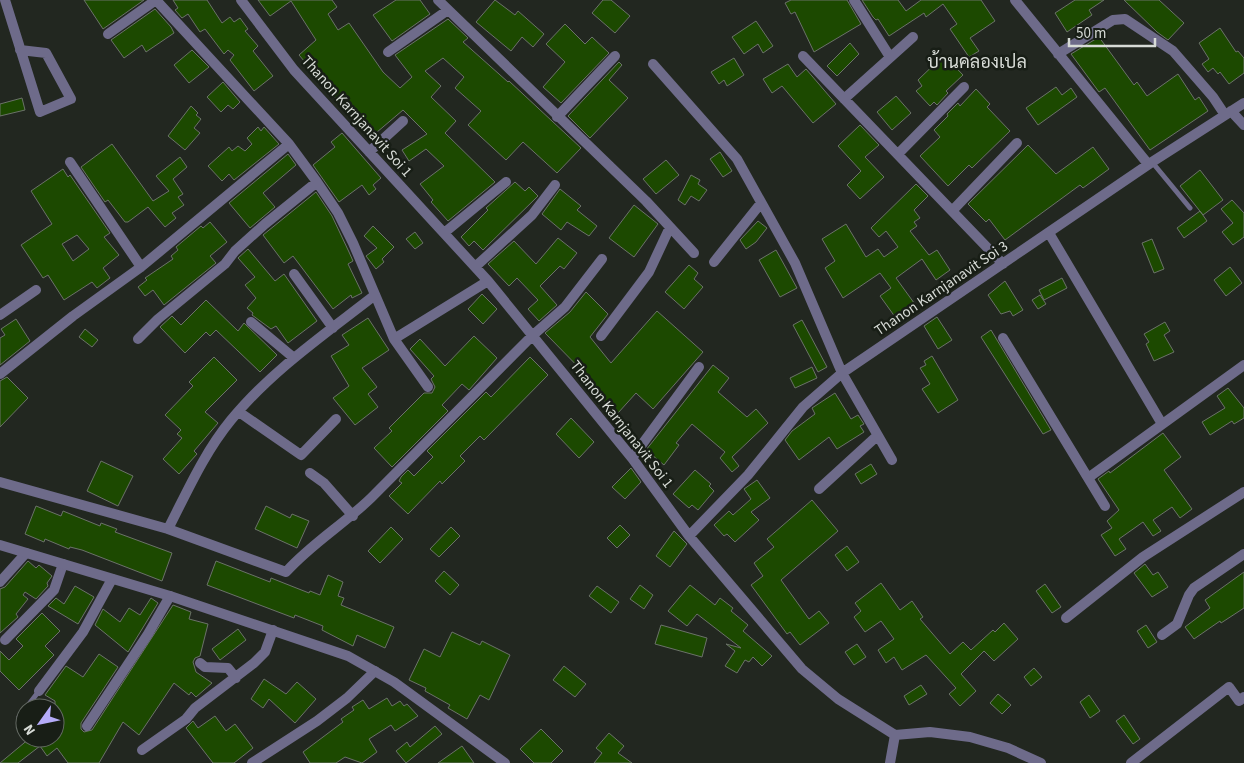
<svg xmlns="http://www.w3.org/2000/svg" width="1244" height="763" font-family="'Source Sans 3',Sarabun,sans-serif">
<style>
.building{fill:#1c4900;stroke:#6b7269;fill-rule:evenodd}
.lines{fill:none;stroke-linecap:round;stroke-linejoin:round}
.service{stroke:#6e6b8a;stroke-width:5}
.minor{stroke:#6e6b8a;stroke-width:10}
.tertiary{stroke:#6e6b8a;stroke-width:10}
.labels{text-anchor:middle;stroke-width:5;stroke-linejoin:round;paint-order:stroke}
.street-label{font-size:15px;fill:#d7dbd6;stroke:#181e16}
.quarter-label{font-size:18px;fill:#d7dbd6;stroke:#181e16}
</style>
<rect width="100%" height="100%" fill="#222720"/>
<path class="building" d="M84 0H144L103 29Z
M173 0H207L222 23 230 17 234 22 240 18 248 29 245 31 258 46 253 51 273 76 254 91 230 60 234 55 228 50 224 54 205 29 200 32 188 14 182 18 175 10 178 8Z
M258 0H332L337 7 328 14 338 30 349 23 383 72 400 88 412 77 395 55 448 19 468 38 463 42 508 82 509 81 581 148 557 173 523 142 506 160 468 125 481 111 455 88 464 77 443 58 425 71 441 86 431 97 456 121 445 133 495 182 448 221 431 202 433 200 420 184 444 166 426 149 409 161 402 150 427 134 403 110 370 138 299 55 316 40 291 1 270 16Z
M396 0H420L430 14 392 41 373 15Z
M495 0 515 15 518 11 544 34 533 47 522 37 511 51 476 22Z
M603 0H611L630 16 615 33 592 13Z
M791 0H847L861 24 814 52 795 12 791 14 785 3Z
M862 0H898L906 11 921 0H981L995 21 970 38 979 51 969 57 950 29 957 24 943 4 926 17 924 13 889 36 878 19 876 20 873 17Z
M1075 0H1104L1089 10 1092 15 1067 32 1055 13Z
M1124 0H1159L1184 23 1168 40 1157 32Z
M155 9 171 27 174 33 146 52 142 45 124 58 111 40Z
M756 21 773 46 763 53 758 44 744 54 732 37Z
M565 24 585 44 592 37 609 53 561 103 543 87 565 62 546 44Z
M1220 28 1236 52 1238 51 1244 58V73L1229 84 1220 72 1218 74 1213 68 1208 72 1202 64 1209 59 1199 43Z
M1099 37 1134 85 1137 82 1147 96 1178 74 1195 100 1199 97 1208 111 1150 150 1105 88 1099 92 1071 54Z
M850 43 859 54 837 76 827 66Z
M192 50 209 67 189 83 174 65Z
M944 55 963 75 946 91 948 93 937 105 934 102 930 106 916 91 922 86 918 80Z
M734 58 744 75 727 86 724 80 719 84 711 72Z
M619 62 622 65 609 80 628 98 590 138 568 116Z
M788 64 797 77 806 69 836 104 813 123 782 86 772 93 763 79Z
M223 82 240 102 233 109 228 105 221 112 207 97Z
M1056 87 1062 95 1071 88 1077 97 1038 125 1026 108Z
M976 89 990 104 987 107 1010 131 972 168 969 165 948 186 920 156 940 137 934 130 948 116 947 114 958 103 960 106Z
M896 96 911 113 892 130 877 112Z
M22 98 25 110 0 116V104Z
M191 106 198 113 196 115 201 119 194 128 200 133 185 150 168 136Z
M860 125 879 145 865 157 884 177 860 199 847 185 861 171 838 146Z
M258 127 261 131 264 127 279 144 234 180 229 174 222 181 208 166 229 147 232 151 238 146 245 151 252 144 247 138Z
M342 133 381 178 373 185 376 189 369 195 362 185 339 202 313 165 335 147 331 142Z
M112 144 153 201 169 191 156 176 180 157 187 167 173 179 183 194 178 197 184 205 172 213 176 218 165 227 148 207 128 222H125L108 200 105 202 81 167Z
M1028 145 1056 174 1093 147 1109 169 1083 188 1080 185 1005 240 989 219 986 222 968 204Z
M720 152 732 171 723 177 710 159Z
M288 154 296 165 263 193 275 207 250 228 229 203Z
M666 160 679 175 656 194 643 179Z
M63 169 68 177 70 175 110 233 104 237 119 255 103 268 110 278 97 288 92 282 64 300 48 275 43 278 21 245 52 224 31 191ZM77 235 89 249 73 261 62 244Z
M1200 170 1223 200 1203 215 1180 186Z
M691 175 700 180 698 184 707 190 699 201 691 196 685 205 678 200Z
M515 182 525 191 529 187 538 196 483 250 474 241 469 246 461 237 488 210 486 208Z
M916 184 928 196 914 210 920 218 914 222 917 226 910 231 929 255 937 250 950 270 936 280 922 259 896 278 917 307 898 321 880 296 891 288 880 273 843 298 825 268 835 261 822 239 846 224 866 257 878 249 884 257 898 247 886 231 879 237 871 228Z
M560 189 581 206 577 210 597 226 589 236 567 222 561 230 542 214Z
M316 192 332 216 349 252 353 261 348 264 362 293 352 298 351 295 333 309 293 256 284 263 263 235Z
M1232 200 1244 213V237L1233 245 1222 232 1233 223 1221 209Z
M634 205 658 224 634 257 609 238Z
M1200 211 1207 221 1184 238 1177 228Z
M758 221 767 228 756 242 746 249 740 240Z
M210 222 227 242 210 256 216 263 164 305 153 290 145 296 138 287 147 280 145 278 173 259 171 256 178 250 176 247 201 226 203 228Z
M373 226 394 247 382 259 384 262 376 269 366 256 377 248 364 236Z
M415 232 423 243 415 249 406 239Z
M558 238 577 253 564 269 560 266 540 286 557 305 539 321 528 309 538 300 517 278 509 286 488 264 514 241 536 264Z
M1152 239 1164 269 1154 273 1142 243Z
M248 249 275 281 284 274 317 321 288 343 276 326 271 329 252 315 253 313 247 308 256 298 245 285 255 277 238 258Z
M776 250 797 288 780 297 759 260Z
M689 265 698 273 694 279 703 287 684 309 665 292Z
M1230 267 1242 283 1226 296 1214 280Z
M1062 278 1067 288 1044 300 1039 290Z
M1005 281 1023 310 1013 316 1010 311 1001 314 988 295Z
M586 292 608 314 590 337 611 363 657 311 703 352 653 409 636 393 618 413 589 387 593 382 545 333 570 312Z
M482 294 497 309 483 324 468 309Z
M1040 295 1046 304 1038 309 1032 300Z
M206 300 238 331 244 323 277 355 260 372 216 330 210 336 206 332 185 353 160 327 172 316 181 325Z
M937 317 952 340 938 349 924 326Z
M368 318 389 350 362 368 377 387 368 394 378 407 355 425 333 398 349 386 331 356 349 345 342 335Z
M16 319 30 341 0 365V338L5 335 1 329Z
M802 320 827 367 818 372 793 325Z
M1165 322 1170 331 1164 335 1174 352 1154 361 1146 344 1149 342 1144 334Z
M85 329 98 340 92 347 79 337Z
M991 330 1051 430 1043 434 981 337Z
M474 336 497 358 469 390 462 384 442 405 448 411 392 467 374 448 392 431 389 428 424 393H432L435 387 431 379 434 376 410 349 420 339 445 366Z
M932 356 958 400 938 413 922 389 930 384 920 368 926 365 924 361Z
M214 357 237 380 205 412 218 423 194 451 197 454 179 474 163 459 182 438 177 434 181 430 165 415 193 386 189 382Z
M530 357 548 375 484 440 480 436 460 456 465 461 442 484 440 481 408 514 389 496 402 483 399 481 401 477 408 470 414 476 433 457 427 451 486 392 491 397Z
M713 365 729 378 718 392 747 417 756 409 768 423 732 457 739 466 732 472 720 458 725 452 692 424 676 443 679 445 664 465 646 450Z
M812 367 817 378 795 388 790 378Z
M7 377 28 398 0 427V381Z
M1228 388 1244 408V418L1234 424 1232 421 1210 435 1202 422 1225 408 1217 396Z
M835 393 851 419 858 415 864 424 860 426 864 432 837 449 829 437 799 460 785 440 792 431 815 414 812 408Z
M571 418 594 442 579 458 556 434Z
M1163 433 1181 457 1164 470 1192 509 1180 518 1172 507 1153 520 1161 531 1153 536 1143 522 1119 539 1126 549 1115 556 1101 535 1112 528 1107 521 1119 510 1098 479 1109 471 1110 473Z
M101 461 133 476 118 506 87 491Z
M871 464 877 474 861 484 855 474Z
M631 468 641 482 625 499 612 487Z
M695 470 711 484 709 486 714 491 698 510 692 505 689 508 673 494Z
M757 480 770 498 751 512 759 520 735 542 727 534 724 536 714 525 729 511 733 515 751 499 744 489Z
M812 500 838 531 781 580 809 619 819 611 829 623 800 645 790 632 787 634 751 585 763 576 754 563 774 547 767 539Z
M36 506 61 516 63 511 100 526 101 523 117 529 115 532 172 553 162 581 82 550 70 547 69 549 45 539 44 542 25 534Z
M266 506 290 518 292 514 309 521 297 548 255 529Z
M620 525 630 535 617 548 607 538Z
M391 527 403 539 380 563 368 551Z
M451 527 460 536 439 557 430 549Z
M674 531 687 544 670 567 656 556Z
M847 546 859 562 847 571 835 555Z
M28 561 36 568 39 565 52 576 47 583 48 586 36 599 25 592 23 595 28 599 16 614 18 617 0 633V589L5 587Z
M216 561 270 582 271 578 309 593 310 591 320 595 328 575 343 582 338 596 344 598 341 605 394 627 385 648 357 635 353 646 322 630 323 626 295 615 294 618 207 585Z
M1145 564 1153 575 1158 572 1168 587 1152 597 1134 573Z
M444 571 459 585 450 595 435 581Z
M1244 572V608L1221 623 1220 621 1194 639 1185 627 1210 608 1205 600Z
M881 583 900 610 912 601 923 617 920 619 950 654 963 642 971 650 993 630 995 632 1004 623 1018 639 994 661 984 651 961 674 976 691 960 706 949 694 956 688 926 655 902 670 894 657 886 663 878 650 894 639 881 621 865 632 854 617 861 611 855 603Z
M1045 584 1061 607 1052 613 1036 591Z
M640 585 653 595 644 609 630 599Z
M690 585 715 605 720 598 733 608 731 611 748 625 743 631 772 656 762 666 753 657 749 662 745 660 737 673 725 666 735 651 726 644 741 648 697 614 687 626 668 611Z
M75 586 94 597 78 624 48 606 56 598 64 604Z
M597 586 619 602 611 613 589 596Z
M151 598 158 603 128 652 95 625 103 609 120 622 129 608 140 615Z
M173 605 191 612 189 619 208 624 200 656 195 658 193 662 196 672 212 683 196 697 191 692 189 695 174 683 139 735 123 722 99 763H68L57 748 47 756 40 746 18 763H0L30 738H55V701L45 695 66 666 83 677 99 654 118 667 81 723V729L84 732 92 730Z
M42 613 60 631 45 646 54 655 19 690 0 671V651L9 660 23 646 16 639Z
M661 625 707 638 702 657 655 644Z
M1146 625 1157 642 1148 648 1137 631Z
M238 629 246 640 220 660 212 649Z
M452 632 480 645 482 641 510 655 489 700 480 695 467 719 448 708 450 705 425 691 426 688 409 680 424 649 440 657Z
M857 644 866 657 854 665 845 652Z
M564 666 586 684 575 697 553 680Z
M1034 668 1042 677 1031 686 1024 677Z
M264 679 286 694 297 682 316 699 295 723 269 699 263 708 251 699Z
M921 685 927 694 909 705 904 696Z
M998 694 1011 705 1002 714 990 703Z
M1089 695 1100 711 1090 718 1080 702Z
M387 698 392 706 400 701 404 706 407 704 418 716 395 731 391 725 369 739 377 752 362 763 345 757 336 763H310L303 752 343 722 341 719 354 710 352 707 363 700 369 709Z
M1124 715 1140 739 1133 744 1116 721Z
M215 716 226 731 235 724 253 748 234 763H213L186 728 193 721 198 728Z
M435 726 442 734 406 763 396 751 407 742 410 747Z
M541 729 563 751 551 763H534L520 749Z
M609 733 624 746 618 753 632 763H594L602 753 596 748Z
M462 746 474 763H438Z"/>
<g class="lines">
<path class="service" d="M1152 162 1190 208
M26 708 39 691
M19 717 25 709"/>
<path class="minor" d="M5 0 40 112 71 99 46 53 20 50
M156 0 289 144 317 182 338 213 353 243 394 339 488 281
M241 0 294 70 488 281 632 458 689 536 802 669 838 699 895 735 930 732 970 737 1008 748 1041 763
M438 0 646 201 694 253
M854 0 890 57
M1015 0 1148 164
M108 34 156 0
M388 52 448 10
M1058 54 1113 20 1125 19 1173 51 1213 97 1225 115
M803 56 1003 264
M653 64 737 159 795 263 842 373 892 460
M844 99 913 37
M1231 111 1244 125
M557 117 615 56
M369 152 403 121
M898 154 964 87
M70 162 141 267
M952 211 1017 143
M444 233 506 182
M1049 233 1162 424
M714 262 761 203
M475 267 532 215 555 185
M294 274 333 328
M0 315 36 290
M251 322 294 358
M601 336 649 272 670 227
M1003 338 1105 506
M138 339 158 319 225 264 235 251 265 224 317 182
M394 339 428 387
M0 374 73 316 141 267 289 144
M239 412 301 455 336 419
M632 458 699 367
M310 473 324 483 353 516
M1088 478 1244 365
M0 482 168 529 286 572C311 544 344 524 371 498L532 336 565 307 602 259
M819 489 877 436
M168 529C187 492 204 453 231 420 271 371 325 334 375 295
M689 536 748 475 803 407 842 373 1152 162 1244 103
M0 582 26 553
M1066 618 1143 557 1244 492
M1162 635 1177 624 1189 595 1194 588 1244 554
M5 640 54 590 63 564
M200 663 205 667 228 668 236 678
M39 691 83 632 112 579
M87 726 148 634 170 596
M142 750 186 719 195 708 254 663 265 652 273 630
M252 763 317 721 347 698 375 671
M890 763 895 735
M1131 763 1229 687 1239 701 1244 697"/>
<path class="tertiary" d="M0 545 170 596 348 656 394 682 505 763"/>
</g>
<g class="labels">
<g class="street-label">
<text transform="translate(357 116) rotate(48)" y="5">Thanon Karnjanavit Soi 1</text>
<text transform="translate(941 288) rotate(-34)" y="5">Thanon Karnjanavit Soi 3</text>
<text transform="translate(622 424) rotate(52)" y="5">Thanon Karnjanavit Soi 1</text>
</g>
<g class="quarter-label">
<text x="977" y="68">บ้านคลองเปล</text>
</g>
</g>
<g transform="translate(40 723) rotate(237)"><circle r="24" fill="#181e16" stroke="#646a63"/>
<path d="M0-4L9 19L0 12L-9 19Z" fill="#b5acf8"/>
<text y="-8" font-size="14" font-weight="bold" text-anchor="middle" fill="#d7dbd6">N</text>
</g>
<path d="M1069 38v8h86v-8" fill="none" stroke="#d7dbd6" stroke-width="2.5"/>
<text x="1076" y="38" font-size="15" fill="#d7dbd6" stroke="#181e16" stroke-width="4" paint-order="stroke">50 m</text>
</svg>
